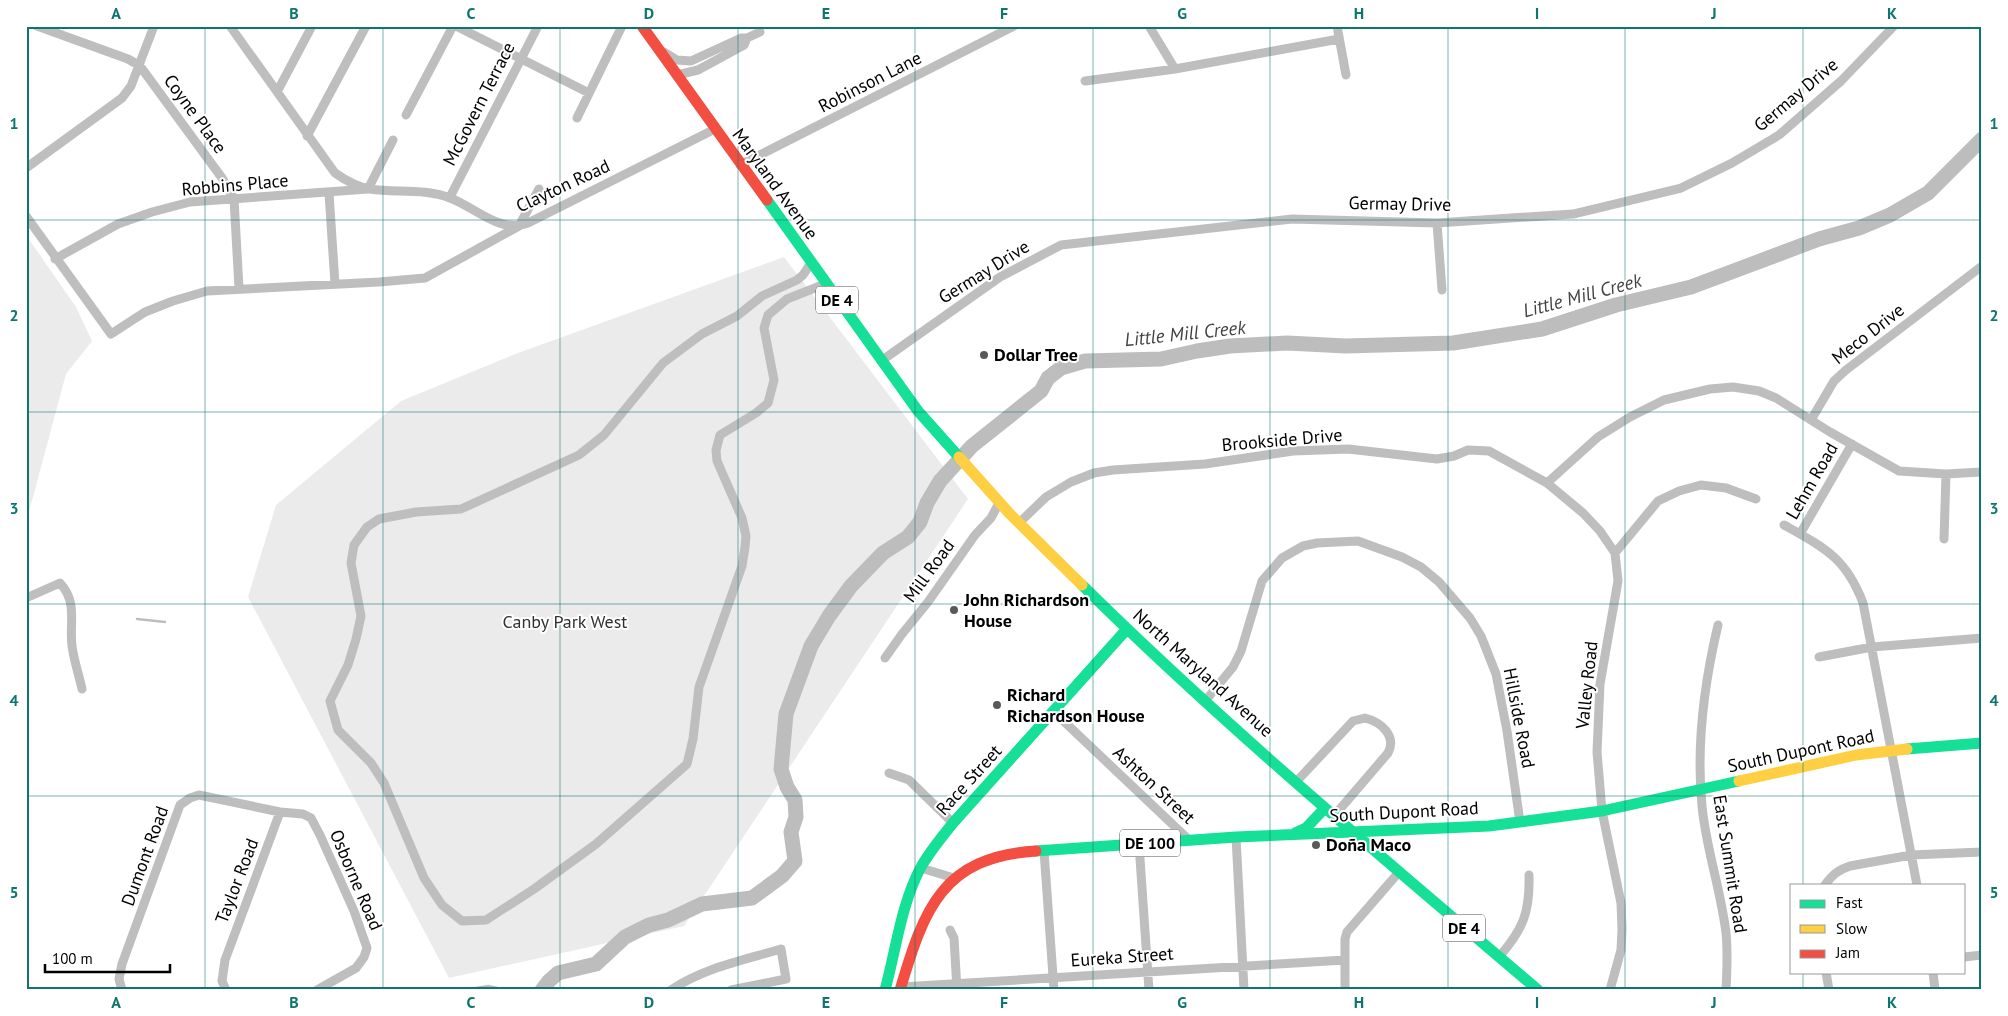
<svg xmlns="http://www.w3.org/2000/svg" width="2008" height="1016" font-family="'PT Sans',sans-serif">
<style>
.green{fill:#ebebeb}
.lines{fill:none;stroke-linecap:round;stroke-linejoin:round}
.stream{stroke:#bdbdbd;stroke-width:2.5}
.river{stroke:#bdbdbd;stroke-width:15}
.street{stroke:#bebebe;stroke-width:9}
.fast{stroke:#16e098;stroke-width:11}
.slow{stroke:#ffcf43;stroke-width:11}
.jam{stroke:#f24e42;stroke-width:11}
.grid{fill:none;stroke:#0f766e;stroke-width:1;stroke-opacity:0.55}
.poi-dot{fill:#595959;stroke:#fff;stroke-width:2}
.labels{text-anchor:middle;stroke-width:4;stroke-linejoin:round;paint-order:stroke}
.shield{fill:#fff;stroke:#4c4c4c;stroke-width:1}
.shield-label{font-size:16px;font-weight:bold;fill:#000}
.street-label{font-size:18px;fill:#000;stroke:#fff}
.poi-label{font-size:18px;font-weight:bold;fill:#000;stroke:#fff;text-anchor:start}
.park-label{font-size:18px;fill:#313131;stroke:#fff}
.water-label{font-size:19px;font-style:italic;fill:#424242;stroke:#fff}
.neatline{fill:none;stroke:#0f766e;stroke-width:2}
.grid-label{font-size:16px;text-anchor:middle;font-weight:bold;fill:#0f766e}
</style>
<rect width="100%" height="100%" fill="#fff"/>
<path class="green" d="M26 235 76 307 92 341 66 374 26 523Z
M784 257 968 499 684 926 449 978 248 597 276 505 401 401 518 353Z"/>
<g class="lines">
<path class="stream" d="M137 619 165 622
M464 990 488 986 507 990"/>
<path class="river" d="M542 990 549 981 558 973 596 964 625 937 649 925 668 920 702 904 752 898 782 876 795 861 791 832 796 817 795 800 787 787 781 769 786 714 811 646 829 616 851 586 883 553 908 537 920 522 927 503 940 481 972 446 1041 391 1048 378 1061 368 1085 361 1161 359 1197 351 1230 346 1287 343 1346 346 1453 343 1542 329 1616 305 1691 287 1819 239 1859 228 1890 215 1928 193 1982 139"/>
<path class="street" d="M37 26 128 59 140 66 222 178 234 199 239 288
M230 26 335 173C345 180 357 187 370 189 396 193 424 188 450 198 475 207 499 234 528 223L715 129
M456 26 589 93
M1149 26 1175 69
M1337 26 1346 75
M664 52 677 60 691 61 741 38H747L760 32
M677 75 698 70 744 45 747 38
M1085 81 1175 69 1339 39
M277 92 312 26
M406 115 453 26
M577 118 622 26
M307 136 366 26
M740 165 1014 26
M26 168 122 98 131 86 154 26
M329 193 335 284
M450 197 538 26
M26 216 111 334 145 312 173 301 207 291 379 282 425 278 519 226 539 189
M1437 223 1442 290
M55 259 118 224 152 212 190 202 368 189 393 140
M811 263 803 275 797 280 762 296 737 316 702 334 663 363 604 435 579 455 461 509 416 512 379 519 367 527 354 545 351 563 361 616 356 639 348 665 330 701 338 730 371 763 384 783 424 878 442 905 462 921 486 920 534 889 596 844 687 764 693 739 699 687 742 566 745 547 746 536 742 518 717 461 716 450 720 435 756 413 768 403 774 380 764 328 768 315 787 299 825 284
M881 361 1000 277 1061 245 1292 219 1437 223 1573 214 1681 188 1732 163 1779 135 1841 81 1894 26
M1811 420 1834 381 1846 370 1982 266
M1547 483 1598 437 1630 417 1664 400 1710 389 1733 387 1759 391 1776 398 1830 432 1899 471 1946 474 1982 472
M1019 523 1046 497 1071 482 1094 473 1113 470 1205 464 1293 451 1348 449 1437 459 1454 456 1468 450 1489 451 1547 483 1583 513 1600 531 1615 553
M1784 525C1825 548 1846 558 1863 603L1917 885
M1800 534 1852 444
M1944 539 1946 474
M26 598 60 583C78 603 69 622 72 646 74 661 79 675 82 689
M1718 625C1704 684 1696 745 1702 806 1706 849 1721 890 1726 933 1728 952 1727 971 1726 990
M1819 657 1872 647 1982 638
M885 658 902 634 928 602 975 535 991 518 999 503
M1206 700 1233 667 1241 651 1262 581 1282 558 1303 546 1317 543 1358 541 1402 557 1421 567 1439 582 1470 618 1481 636 1496 674 1507 731 1520 822
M1054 712 1188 839
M889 773 909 780 953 823
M1296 782 1353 721 1365 718C1381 722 1397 736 1388 753L1334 816
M1236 837 1244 990
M1139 844 1149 990
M1044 851 1054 990
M921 868 954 878
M1825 885C1832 875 1838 870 1850 866L1911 855 1982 852
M950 930 954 938 957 990
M1499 957C1523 929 1530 913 1529 875
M1964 957 1982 955
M1826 972 1829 990
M1933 972 1935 990
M901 987 1345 960
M122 990 119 979 122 964 180 805 190 798 199 795 280 812 303 814 311 818 320 835 354 911 367 948 364 957 356 968 317 990
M226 990 222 981 225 960 280 812
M671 990C703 968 744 960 781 949L786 979 731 990
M1345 990V939L1347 932 1399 872
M1610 990 1621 950 1622 929 1621 903 1602 811 1597 752 1600 684 1618 581 1615 553 1658 501 1679 491 1701 485 1726 488 1756 499"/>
<path class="fast" d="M767 200 918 411 959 457
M1082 585C1227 728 1383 858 1538 990
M1907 749 1982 743
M1352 832 1489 826 1602 811 1739 781
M1295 833 1306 828 1325 808
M1036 851 1236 837 1352 832
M885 990C896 950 901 904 921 867 930 851 942 837 953 823L1127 629"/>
<path class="slow" d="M959 457 1010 514 1082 585
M1739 781 1856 755 1907 749"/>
<path class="jam" d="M642 26 767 200
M900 990C924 909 942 857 1036 851"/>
</g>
<path class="grid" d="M205 26V990M383 26V990M560 26V990M738 26V990M915 26V990M1093 26V990M1270 26V990M1448 26V990M1625 26V990M1803 26V885M26 220H1982M26 412H1982M26 604H1982M26 796H1982M1803 972V990"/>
<g class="poi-dot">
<circle cx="984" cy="355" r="5"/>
<circle cx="954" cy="610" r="5"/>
<circle cx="997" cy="705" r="5"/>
<circle cx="1316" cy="845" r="5"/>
</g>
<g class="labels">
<g class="shield">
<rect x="816" y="286.5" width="42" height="27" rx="4"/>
<rect x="1120" y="829.5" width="60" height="27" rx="4"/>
<rect x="1443" y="914.5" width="42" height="27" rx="4"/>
</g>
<g class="shield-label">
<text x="837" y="306">DE 4</text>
<text x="1150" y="849">DE 100</text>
<text x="1464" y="934">DE 4</text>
</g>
<g class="street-label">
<text transform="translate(870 82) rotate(-27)" y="6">Robinson Lane</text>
<text transform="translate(1796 95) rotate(-40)" y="6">Germay Drive</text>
<text transform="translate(479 104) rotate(-63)" y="6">McGovern Terrace</text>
<text transform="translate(195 114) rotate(54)" y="6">Coyne Place</text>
<text transform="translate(775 184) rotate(54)" y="6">Maryland Avenue</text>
<text transform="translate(235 185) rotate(-5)" y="6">Robbins Place</text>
<text transform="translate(563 186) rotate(-25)" y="6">Clayton Road</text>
<text transform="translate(1400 204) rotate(1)" y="6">Germay Drive</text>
<text transform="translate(984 272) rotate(-32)" y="6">Germay Drive</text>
<text transform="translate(1868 334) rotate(-38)" y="6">Meco Drive</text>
<text transform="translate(1282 440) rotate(-5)" y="6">Brookside Drive</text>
<text transform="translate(1812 481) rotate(-60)" y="6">Lehm Road</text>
<text transform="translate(929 571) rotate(-54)" y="6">Mill Road</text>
<text transform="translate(1203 673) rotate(42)" y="6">North Maryland Avenue</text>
<text transform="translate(1587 685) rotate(-84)" y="6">Valley Road</text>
<text transform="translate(1519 718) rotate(79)" y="6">Hillside Road</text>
<text transform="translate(1801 751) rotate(-12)" y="6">South Dupont Road</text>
<text transform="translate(969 780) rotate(-48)" y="6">Race Street</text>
<text transform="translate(1154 785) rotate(43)" y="6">Ashton Street</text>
<text transform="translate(1404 812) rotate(-3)" y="6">South Dupont Road</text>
<text transform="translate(145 856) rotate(-70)" y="6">Dumont Road</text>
<text transform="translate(1730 864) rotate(81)" y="6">East Summit Road</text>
<text transform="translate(356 880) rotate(67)" y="6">Osborne Road</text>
<text transform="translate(237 881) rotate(-69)" y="6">Taylor Road</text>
<text transform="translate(1122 957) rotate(-4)" y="6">Eureka Street</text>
</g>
<g class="poi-label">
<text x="994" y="361">Dollar Tree</text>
<text x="964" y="606">John Richardson<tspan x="964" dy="21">House</tspan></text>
<text x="1007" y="701">Richard<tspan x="1007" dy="21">Richardson House</tspan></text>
<text x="1326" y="851">Doña Maco</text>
</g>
<g class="park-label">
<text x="565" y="628">Canby Park West</text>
</g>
<g class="water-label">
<text transform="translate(1582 295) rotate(-15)" y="7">Little Mill Creek</text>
<text transform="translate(1185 333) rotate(-6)" y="7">Little Mill Creek</text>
</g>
</g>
<rect width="2008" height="1016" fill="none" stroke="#ffffff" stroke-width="55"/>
<rect x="1790" y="884" width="175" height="90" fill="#ffffff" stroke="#999999"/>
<rect x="1800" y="900" width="25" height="8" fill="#16e098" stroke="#999999"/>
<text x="1836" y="908" font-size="15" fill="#000000">Fast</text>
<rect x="1800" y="925" width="25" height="8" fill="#ffcf43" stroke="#999999"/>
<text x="1836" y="934" font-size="15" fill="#000000">Slow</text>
<rect x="1800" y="950" width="25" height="8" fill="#f24e42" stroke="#999999"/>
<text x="1836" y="958" font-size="15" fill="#000000">Jam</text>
<path d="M45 964v8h125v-8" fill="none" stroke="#000000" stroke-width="2.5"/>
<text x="52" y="964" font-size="15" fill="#000000" stroke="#ffffff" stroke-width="4" paint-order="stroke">100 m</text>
<rect x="28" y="28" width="1952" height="960" class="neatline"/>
<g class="grid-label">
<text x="116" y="19">A</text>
<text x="294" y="19">B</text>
<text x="471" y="19">C</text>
<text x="649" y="19">D</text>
<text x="826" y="19">E</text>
<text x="1004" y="19">F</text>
<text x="1182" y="19">G</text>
<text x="1359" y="19">H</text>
<text x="1537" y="19">I</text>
<text x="1714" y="19">J</text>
<text x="1892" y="19">K</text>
<text x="14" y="129">1</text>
<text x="1994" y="129">1</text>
<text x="14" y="321">2</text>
<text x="1994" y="321">2</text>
<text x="14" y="514">3</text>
<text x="1994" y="514">3</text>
<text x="14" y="706">4</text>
<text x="1994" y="706">4</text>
<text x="14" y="898">5</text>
<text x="1994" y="898">5</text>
<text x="116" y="1008">A</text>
<text x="294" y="1008">B</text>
<text x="471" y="1008">C</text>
<text x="649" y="1008">D</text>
<text x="826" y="1008">E</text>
<text x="1004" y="1008">F</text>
<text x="1182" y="1008">G</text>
<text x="1359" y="1008">H</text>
<text x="1537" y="1008">I</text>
<text x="1714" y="1008">J</text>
<text x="1892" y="1008">K</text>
</g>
</svg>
